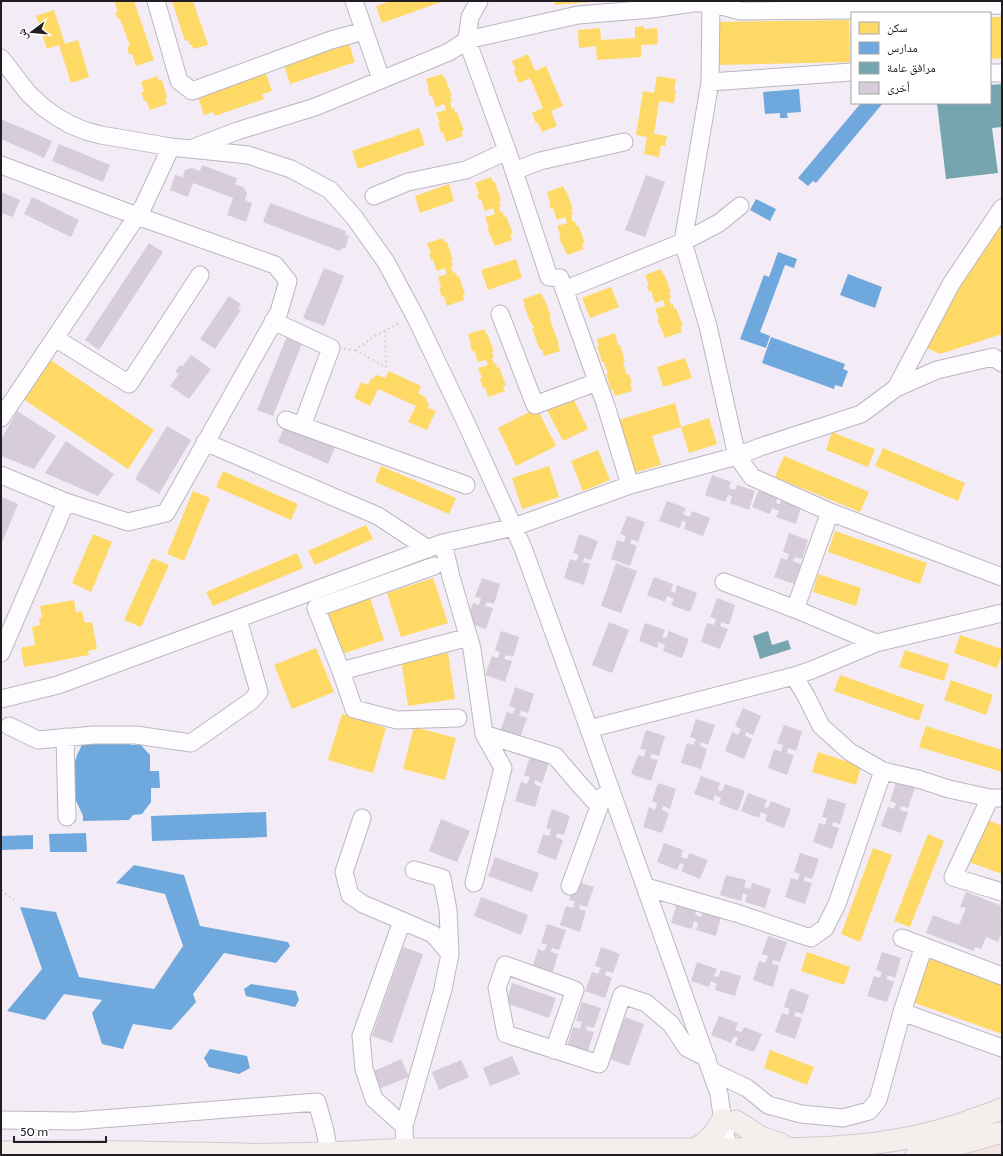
<svg xmlns="http://www.w3.org/2000/svg" width="1003" height="1156" font-family="Cabin,'Noto Naskh Arabic',sans-serif">
<style>
.industrial{fill:#f3e5e1}
.homes{fill:#ffd966}
.schools{fill:#6fa8dc}
.public{fill:#76a5af}
.building{fill:#d6ccda}
.lines{fill:none;stroke-linecap:round;stroke-linejoin:round}
.minor-casing{stroke:#bcb7be;stroke-width:19}
.major-casing{stroke:#cfcbd0;stroke-width:23}
.path{stroke:#d4d2d6;stroke-width:2;stroke-dasharray:2 3;stroke-linecap:butt}
.minor{stroke:#fdfcfe;stroke-width:17}
.major{stroke:#f4efed;stroke-width:21}
</style>
<rect width="100%" height="100%" fill="#f3ecf6"/>
<path class="industrial" d="M1002 1141V1155H967Z"/>
<path class="homes" d="M114 1H134L154 60 136 66 132 54H129L127 47 130 46 120 19H118L115 13 118 12Z
M172 1H193L208 45 193 49 192 45H190L188 40 185 41Z
M391 1H444L382 23 376 6Z
M554 1H590L591 2 555 5Z
M54 10 65 44 78 40 89 77 71 83 59 45 47 49 36 16Z
M990 17H1002V58L990 59Z
M849 20 850 62 717 65V22Z
M644 26V29L657 28 658 44 641 45V57L597 60 596 46 579 48 578 30 600 28 601 40 635 38V27Z
M349 44 355 62 290 84 284 65Z
M528 54 535 71 546 66 563 106 551 111 557 126 542 132 538 123H536L532 113 543 108 530 78 519 83 514 71 516 70 512 61Z
M266 74 272 91 262 94 264 99 215 116 213 112 204 115 198 97Z
M442 74 444 78H445L452 96H450L452 102 450 103 452 109 454 108 455 113 457 112 464 131H461L463 136 446 142 443 132 441 133 438 123H440L436 113 446 110 444 104 436 107 432 96H430L428 90H429L426 79Z
M157 76 159 81 162 80 167 97 165 98 167 104 150 110 146 100 144 101 141 92 144 91 141 82Z
M657 76 676 79 674 90H676L674 103 659 101 654 134 667 136 665 146 661 145 659 157 644 154 647 137 636 135 643 91 654 93Z
M419 128 425 145 358 169 352 151Z
M491 177 493 182H495L501 200 499 201 501 206 499 207 501 213 503 212 504 217 506 216 513 234 510 235 512 240 495 246 487 228 489 227 485 217 495 214 493 208 485 211 481 199 479 200 477 194H479L475 183Z
M449 184 454 201 420 213 415 196Z
M563 186 565 191 566 190 573 209H571L573 215 571 216 573 222 575 221 576 226 578 225 585 243 582 244 584 249 567 255 563 245 562 246 559 236H561L557 226 567 223 565 217 557 220 553 208 551 209 549 203H550L547 192Z
M1002 214V334L940 354 925 347 971 264Z
M443 238 445 242H447L453 260H451L453 266 451 267 453 273 455 272 457 277 459 276 465 295H463L464 300 447 306 444 296 442 297 439 288 441 287 438 277 447 274 445 268 437 271 433 260H431L429 254H431L427 243Z
M516 259 522 278 488 290 481 270Z
M661 269 663 274H664L671 292H669L671 298 669 299 671 305 673 304 674 309 676 308 683 326 680 327 682 332 665 338 657 319H659L655 309 665 306 663 300 655 303 651 291 649 292 647 286H649L645 275Z
M611 287 619 307 590 318 582 298Z
M541 293 543 298H544L551 316 549 317 559 344 558 345 560 351 544 356 542 349 540 350 532 328H534L531 322H530L524 305 525 304 523 299Z
M484 329 486 334 487 333 494 351 492 352 494 357 492 358 494 364 496 363 497 368 499 367 506 386H503L505 391 488 397 485 387 483 388 480 379 482 378 478 368 488 365 486 360 478 362 474 351H472L470 346 471 345 468 334Z
M615 333 618 345H620L625 361 623 362 627 375 629 374 632 383H630L632 391 615 396 613 390H611L606 374H608L604 362H602L597 346H599L597 339Z
M685 358 692 378 663 387 657 367Z
M49 359 154 430 128 469 23 399Z
M389 371 421 386 418 393 425 397 429 405 428 408 436 411 427 430 408 422 416 406 378 389 370 406 354 398 361 382 368 385 370 380 377 375 385 378Z
M572 396 588 429 563 441 546 408Z
M675 403 681 427 652 436 661 465 636 472 629 468 615 421Z
M537 408 556 446 516 466 498 428Z
M709 418 717 444 689 453 681 427Z
M832 432 875 449 868 467 826 450Z
M883 448 965 483 958 501 875 466Z
M598 450 610 480 583 491 571 461Z
M784 456 869 492 860 512 775 477Z
M381 466 456 498 449 514 375 482Z
M549 466 559 497 522 509 512 478Z
M223 471 298 504 291 520 216 487Z
M193 491 210 498 184 561 167 554Z
M366 525 373 539 315 565 308 551Z
M835 531 927 563 920 584 828 552Z
M93 534 112 542 91 592 72 583Z
M297 553 303 568 213 606 206 592Z
M152 558 169 565 141 627 124 620Z
M818 574 861 588 856 606 813 592Z
M433 578 448 623 401 637 387 593Z
M369 595 384 640 342 654 327 610Z
M74 600 76 612 82 611 85 623 92 622 97 649 88 651 89 655 24 667 21 648 35 645 32 627 40 625 39 619 42 618 40 606Z
M960 635 1002 649V654L997 668 954 653Z
M316 648 334 692 292 709 274 665Z
M905 650 949 664 944 681 899 667Z
M448 653 455 699 408 706 401 660Z
M840 675 924 705 919 721 834 691Z
M951 680 993 695 986 715 944 700Z
M342 714 386 728 373 773 328 760Z
M926 726 1002 750V772L919 747Z
M414 727 456 738 445 780 403 769Z
M818 752 861 766 856 785 812 772Z
M986 819 1002 826V874L969 862Z
M928 834 944 841 910 927 894 921Z
M873 848 892 855 860 942 841 934Z
M807 952 850 967 844 985 801 971Z
M928 957 1002 983V1034L912 1002Z
M770 1050 814 1067 807 1085 764 1068Z"/>
<path class="schools" d="M799 89 801 112 787 113 788 118H780V113L765 114 763 92Z
M861 103H883L816 183 813 181 808 186 798 178Z
M756 199 776 209 770 221 750 210Z
M778 252 797 259 794 268 785 265 760 332 770 336 766 348 740 339 764 275 769 277Z
M848 274 882 287 875 308 840 295Z
M771 337 845 364 843 369 848 371 842 387 835 385 834 389 762 363Z
M128 739 131 745H141L150 755V771H159L160 788H151V802L142 814 133 815 129 820 83 821V816L73 794V769L77 755 81 747V742Z
M266 812 267 837 152 841 151 816Z
M86 833 87 852H50L49 834Z
M33 835V849L1 850V836Z
M134 865 184 875 200 926 288 942 290 946 276 963 224 953 193 994 196 1002 171 1030 133 1024 123 1049 102 1044 92 1013 102 1000 64 994 45 1020 7 1011 42 969 20 907 56 912 79 977 154 989 183 946 165 894 116 883Z
M251 984 296 991 299 1000 295 1007 246 996 244 989Z
M210 1049 247 1056 250 1068 239 1074 209 1067 204 1058Z"/>
<path class="public" d="M1002 84V127L992 128 998 173 946 179 937 103H990V85Z
M768 631 772 645 788 640 791 649 760 659 753 636Z"/>
<path class="building" d="M1 119 52 141 44 158 1 139Z
M59 144 110 165 103 182 52 161Z
M202 165 237 178 235 184 243 187 247 193 245 200 252 203 246 222 227 215 233 198 193 183 188 197 170 190 175 175 183 177 185 170 192 168 200 171Z
M646 175 665 182 645 237 625 230Z
M1 192 20 200 13 217 1 213Z
M32 197 79 220 71 237 24 214Z
M270 203 346 231 345 235 349 236 345 249 342 248 340 251 263 222Z
M149 243 163 252 99 350 85 340Z
M324 268 344 276 324 326 303 318Z
M229 296 241 304 238 309 241 310 215 349 200 339Z
M288 334 303 341 273 416 257 410Z
M191 355 211 369 189 399 170 386 179 374 175 372 180 365 182 367Z
M17 411 56 436 34 469 1 456V440Z
M285 425 335 447 328 464 278 442Z
M167 426 191 440 159 494 135 479Z
M66 441 114 474 98 496 45 473Z
M712 475 731 482 729 488 735 490 737 485 755 491 749 510 730 503 732 496 728 495 725 502 705 495Z
M759 489 778 496 776 503 780 504 782 497 802 504 796 524 776 517 779 511 772 508 770 514 752 507Z
M2 497 18 504 1 545V499Z
M667 501 686 508 683 514 690 517 692 511 710 518 703 536 684 529 686 522 682 521 680 528 659 521Z
M627 516 645 522 638 542 632 539 630 543 637 546 630 566 611 559 617 540 624 542 626 536 620 534Z
M789 533 808 540 802 559 795 557 793 561 801 564 794 584 774 577 781 558 787 560 789 554 783 552Z
M579 534 598 541 591 560 584 558 583 562 590 564 584 585 564 578 570 559 576 561 579 555 573 553Z
M616 563 637 571 621 613 601 606Z
M654 577 673 584 671 591 675 593 677 585 697 593 690 612 671 605 674 599 667 596 665 602 647 595Z
M482 578 500 584 494 604 487 602 485 606 493 608 486 629 466 622 473 603 479 605 481 598 475 597Z
M717 598 735 605 729 625 722 622 720 626 728 629 720 649 701 642 707 623 714 625 716 619 710 617Z
M609 622 629 630 612 673 592 665Z
M645 623 665 630 662 637 666 638 669 631 689 639 682 658 663 651 665 645 659 642 657 648 639 641Z
M501 631 519 637 513 657 506 655 504 659 512 661 505 682 485 675 492 656 498 658 500 652 495 650Z
M515 687 534 694 528 713 521 711 519 715 527 718 520 738 500 732 507 712 513 714 515 708 509 706Z
M743 708 761 716 753 735 746 732 745 736 752 739 744 759 725 751 732 732 738 735 741 729 735 726Z
M696 719 715 725 708 745 701 742 700 746 707 749 701 769 681 763 687 743 694 745 696 739 690 737Z
M784 725 802 731 796 751 788 748 787 753 794 755 787 775 768 768 774 749 781 752 783 745 777 743Z
M646 730 665 736 659 756 652 754 650 758 658 760 651 781 631 774 638 755 644 757 646 750 640 749Z
M530 757 549 763 542 783 535 780 534 784 541 787 535 807 515 801 521 782 527 784 530 777 524 775Z
M701 776 720 783 718 790 722 791 725 784 745 791 738 811 719 804 721 798 715 795 713 801 694 794Z
M896 782 915 788 908 808 901 806 900 810 908 812 901 833 881 826 888 807 894 809 896 803 890 801Z
M658 783 676 789 670 809 663 806 662 810 669 813 662 833 643 827 649 807 655 810 657 803 652 801Z
M748 793 767 800 764 807 768 808 771 801 791 809 784 828 765 821 767 815 761 812 759 818 741 811Z
M828 798 846 804 840 824 833 822 832 826 839 828 832 849 813 842 819 823 825 825 827 818 822 817Z
M552 809 570 816 564 835 557 833 556 837 563 840 556 860 537 853 543 834 549 836 551 830 546 828Z
M441 819 470 831 457 862 429 851Z
M664 843 683 850 681 857 687 859 689 853 708 860 700 879 681 871 684 865 680 863 677 870 657 862Z
M800 853 819 859 812 879 805 877 804 881 812 883 805 904 785 897 791 878 798 880 800 874 794 872Z
M495 857 539 873 532 892 488 876Z
M726 875 746 880 744 887 750 889 752 883 771 889 765 908 745 902 747 895 743 893 741 901 720 895Z
M575 881 594 887 587 907 580 905 579 909 586 911 580 932 560 925 566 906 573 908 575 901 569 900Z
M966 892 1002 906V912L1000 918 1002 919V932L998 942 986 937 981 949 975 947 974 951 926 933 933 915 959 925 966 908 960 907Z
M481 897 528 915 521 935 474 916Z
M677 903 697 909 695 915 701 917 703 911 721 917 716 936 696 930 698 923 694 921 692 929 671 923Z
M547 924 566 930 559 950 552 948 551 952 558 954 552 975 532 968 538 949 544 951 547 945 541 943Z
M768 936 787 942 780 962 773 960 772 964 779 966 773 987 753 980 759 961 765 963 768 956 762 954Z
M403 947 423 954 392 1043 372 1036Z
M601 947 620 954 613 973 606 971 605 975 612 978 605 998 585 991 592 972 598 974 601 968 595 966Z
M882 952 901 958 895 978 888 975 886 979 894 982 887 1002 867 996 874 976 880 978 882 972 876 970Z
M697 962 717 969 714 976 718 977 721 970 741 976 735 996 715 990 717 984 711 981 709 987 691 981Z
M512 983 556 998 549 1018 506 1003Z
M790 988 809 995 803 1014 796 1012 794 1016 802 1018 795 1039 775 1032 782 1013 788 1015 790 1009 784 1007Z
M582 1002 601 1008 594 1028 587 1026 586 1030 594 1032 587 1053 567 1046 573 1027 580 1029 582 1022 576 1021Z
M719 1016 738 1023 735 1030 741 1032 744 1027 762 1034 754 1052 735 1045 738 1038 734 1036 731 1043 711 1035Z
M625 1017 644 1024 629 1066 610 1059Z
M512 1056 520 1074 490 1086 483 1068Z
M401 1059 409 1077 379 1089 372 1072Z
M461 1060 469 1077 439 1090 432 1072Z"/>
<g class="lines">
<g class="minor-casing">
<path id="minor" d="M156 1 179 81 192 91 331 40 364 31
M354 1 381 79
M479 1 470 17 467 40 508 153 549 277 560 278 606 406 630 485
M713 1 711 3 710 82 683 242 708 326 737 456 752 477 830 512 1002 577
M1 58 28 93 43 107 57 117 71 125 86 131 101 135 171 147 248 155 291 169 330 190 354 217 386 262 417 320 467 425 523 548 589 729 719 1094 724 1129 730 1155
M990 73H1002
M710 82 852 72
M193 148 237 131 315 107 449 52 467 40 578 15 652 9 693 3H711L740 11 853 10 1002 5
M1 165 137 216 275 265 288 281 279 312 166 513 128 522 66 502 1 475
M513 169 522 168 540 161 624 142
M374 196 408 182 466 170 507 151
M564 290 683 242 719 223 740 206
M500 314 535 405 597 382
M273 321 331 348 302 426
M55 338 129 384 200 275
M896 388 951 284 1002 208
M1 418 143 207 171 147
M286 420 466 485
M205 442 378 516 428 549
M443 543 451 577 472 649 484 734 555 756 579 784 599 806
M434 566 316 608 341 671 354 709 397 720 458 718
M724 582 795 609 876 643
M795 609 830 512
M1 653 66 502
M341 671 469 637
M794 676 806 696 821 726 850 752 883 771 918 779 949 789 990 798H1002
M1 699 58 685 443 543 514 527 630 485 737 456 760 447 861 414 896 388 937 370 993 357 1002 363
M9 726 38 740 94 735H136L191 743 251 701 259 692 238 619
M589 729 794 676 812 670 876 643 1002 613
M65 737 67 817
M990 798 953 877 1002 892
M362 818 344 872 350 895 363 904 433 934 450 954
M474 883 503 768 484 734
M570 886 603 796
M646 887 736 913 811 938 825 928 837 904 883 771
M402 921 361 1036 364 1069 374 1099 404 1126
M902 938 1002 976
M902 1012 1002 1048
M554 1050 575 990 505 965 497 988 506 1034 599 1064 622 995 646 1003 671 1024 687 1048 707 1058
M711 1071 747 1088 768 1105 801 1114 843 1118 869 1111 878 1100 902 1012 924 946
M1 1120 76 1121 317 1102 325 1131 329 1153
M405 1149 404 1126 443 989 450 954 448 910 442 878 414 870"/>
</g>
<g class="major-casing">
<path id="major" d="M736 1121 761 1137 781 1144
M695 1149C708 1142 716 1133 723 1119
M1 1152 73 1151 246 1154
M232 1155 329 1153 405 1149H695C767 1148 841 1152 912 1137 943 1131 972 1120 1002 1109
M916 1155 946 1148 999 1133"/>
</g>
<path class="path" d="M344 349 355 350 373 337 401 322
M355 350 386 367 385 331
M1 890 14 900"/>
<use href="#minor" class="minor"/>
<use href="#major" class="major"/>
</g>
<rect width="1003" height="1156" fill="none" stroke="#211d23" stroke-width="4"/>
<rect x="851" y="12" width="140" height="92" fill="#ffffff" stroke="#a6a5a7"/>
<rect x="859" y="22" width="20" height="12" fill="#ffd966" stroke="#a6a5a7"/>
<text x="887" y="32" font-size="12" fill="#211d23">سكن</text>
<rect x="859" y="42" width="20" height="12" fill="#6fa8dc" stroke="#a6a5a7"/>
<text x="887" y="52" font-size="12" fill="#211d23">مدارس</text>
<rect x="859" y="62" width="20" height="12" fill="#76a5af" stroke="#a6a5a7"/>
<text x="887" y="72" font-size="12" fill="#211d23">مرافق عامة</text>
<rect x="859" y="82" width="20" height="12" fill="#d6ccda" stroke="#a6a5a7"/>
<text x="887" y="92" font-size="12" fill="#211d23">أخرى</text>
<g transform="translate(32 32) rotate(254)" stroke="#ffffff" stroke-width="3" paint-order="stroke">
<path d="M0-3L7 15L0 10L-7 15Z" fill="#211d23"/>
<text y="-6" font-size="11" font-weight="bold" text-anchor="middle" fill="#211d23">ش</text>
</g>
<path d="M14 1136v6h92v-6" fill="none" stroke="#211d23" stroke-width="2"/>
<text x="20" y="1136" font-size="12" fill="#211d23" stroke="#ffffff" stroke-width="3" paint-order="stroke">50 m</text>
</svg>
